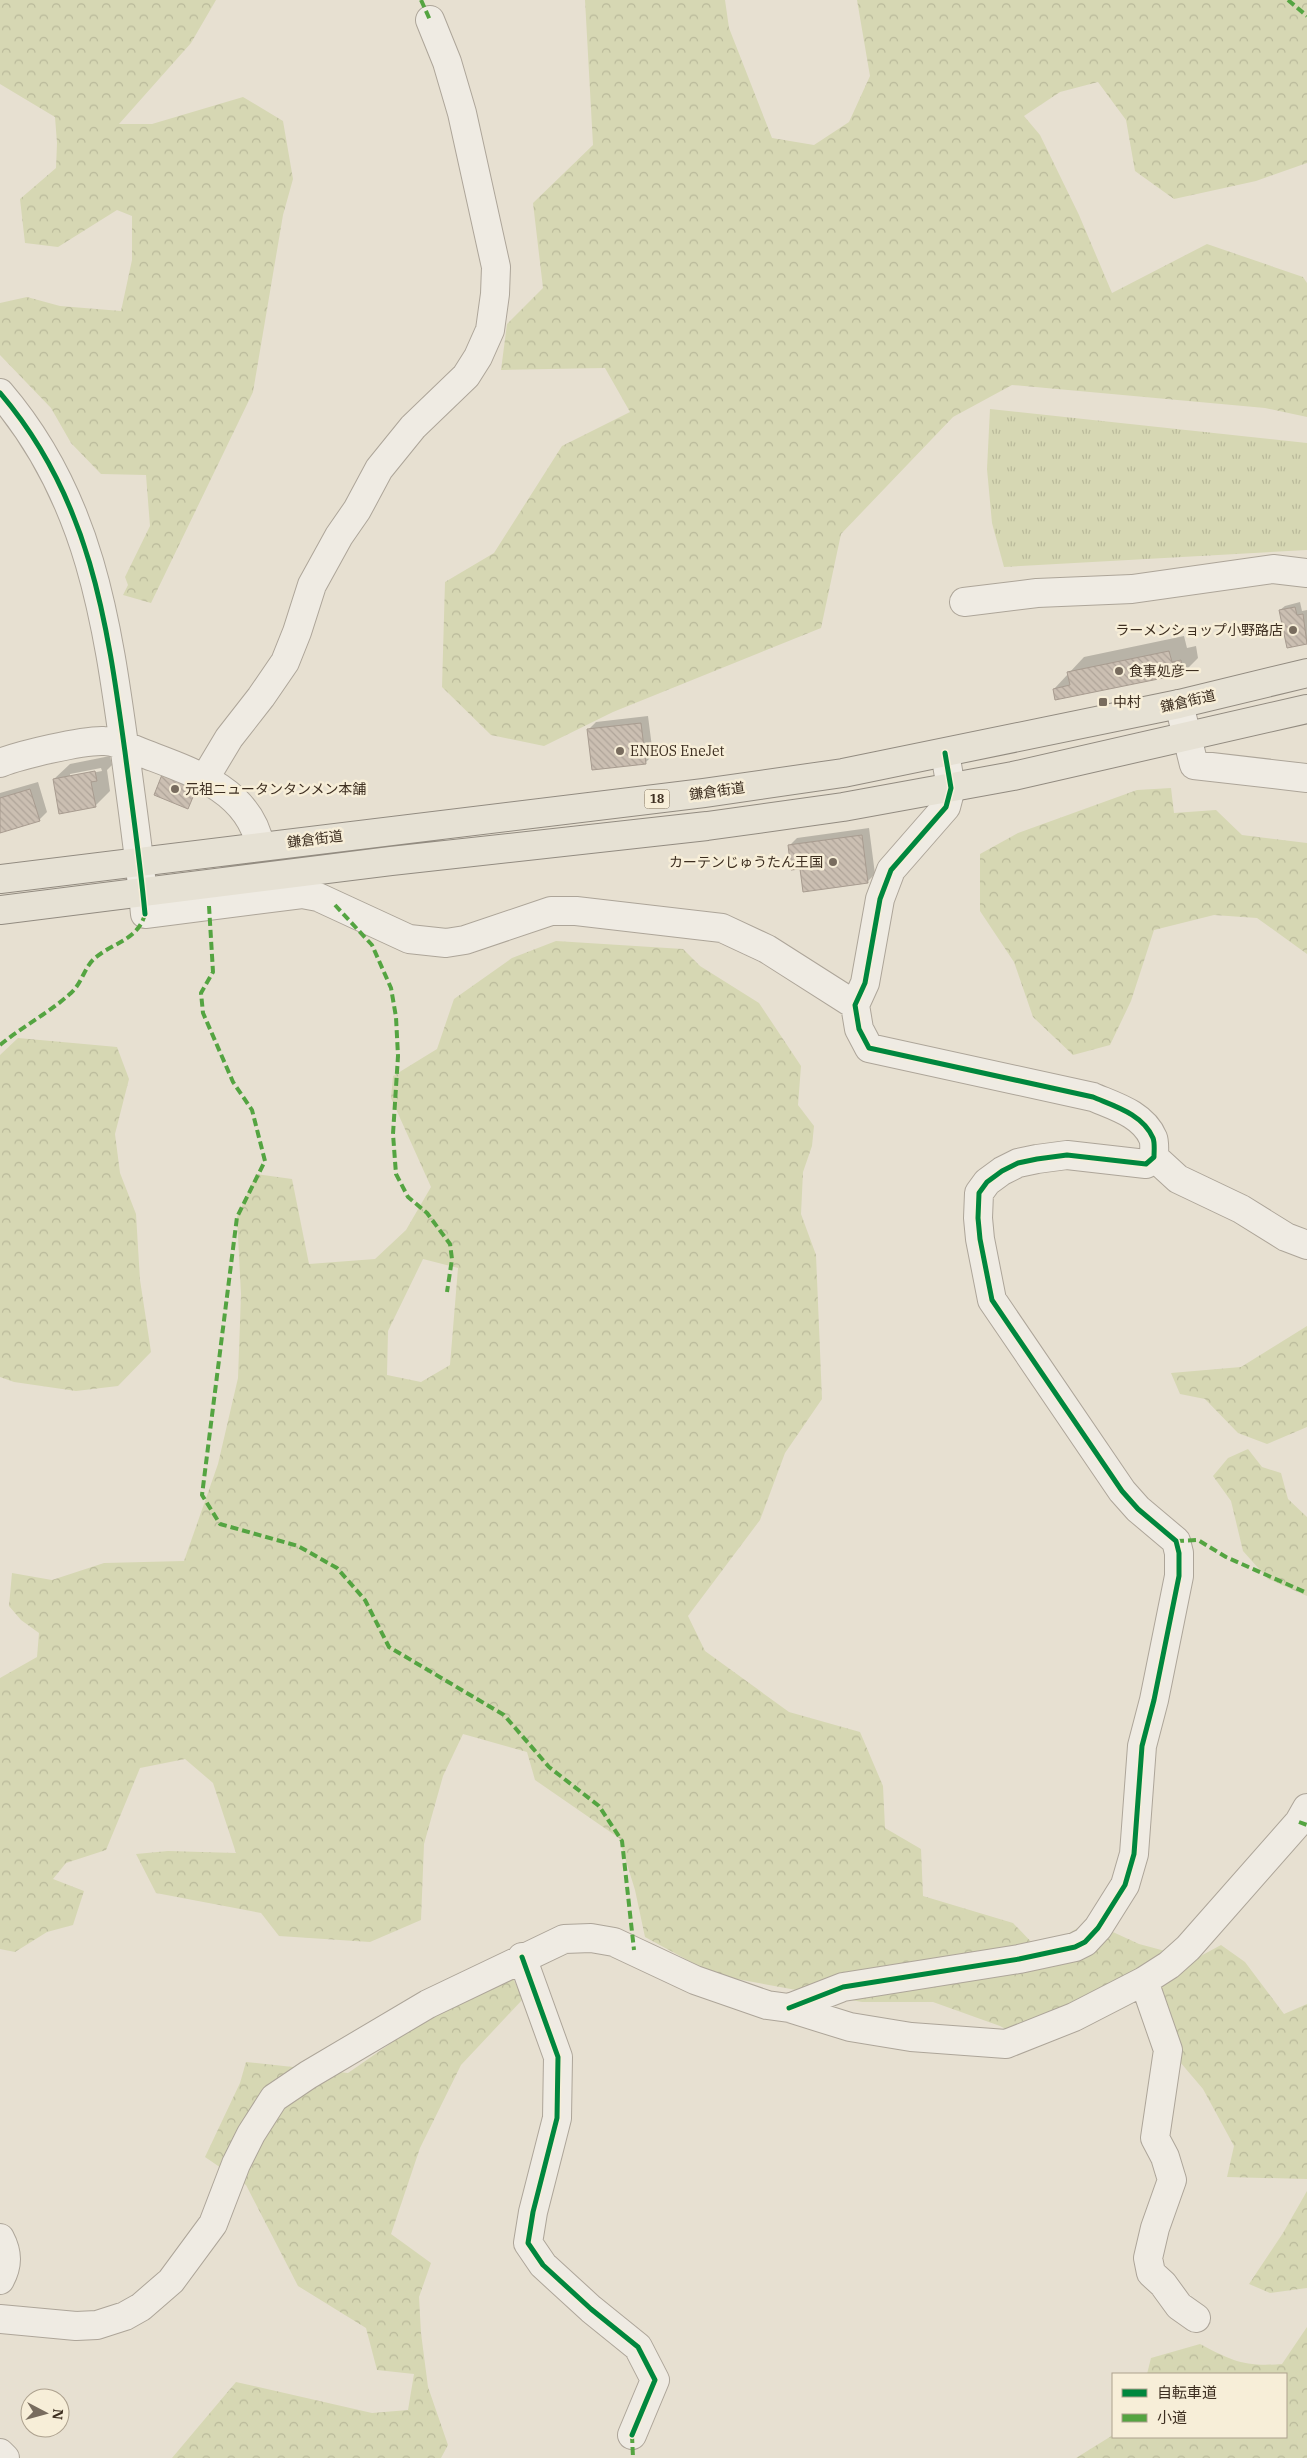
<svg xmlns="http://www.w3.org/2000/svg" width="1307" height="2458" font-family="'IBM Plex Serif','Noto Sans JP',serif">
<style>
.grass{fill:url(#grass-tufts)}
.forest{fill:url(#forest-crowns);fill-rule:evenodd}
.shadow{fill:#0003;fill-rule:evenodd}
.building{fill:url(#building-back-hatch);stroke:#a89c90}
.lines{fill:none;stroke-linecap:round;stroke-linejoin:round}
.minor-casing{stroke:#ada599;stroke-width:30}
.major-casing{stroke:#928b80;stroke-width:30}
.minor{stroke:#efebe3;stroke-width:28}
.major{stroke:#e6e1d4;stroke-width:28}
.quiet{stroke:#54a441;stroke-width:4;stroke-dasharray:8 4;stroke-linecap:butt}
.cycleway-casing{stroke:#f7eed8;stroke-width:8}
.cycleway{stroke:#00873e;stroke-width:5}
.poi-dot{fill:#786c5e;stroke:#f7eed8;stroke-width:2}
.labels{text-anchor:middle;stroke-width:5;stroke-linejoin:round;paint-order:stroke}
.shield{fill:#f7eed8;stroke:#756857;stroke-width:1}
.shield-label{font-size:12px;font-weight:bold;fill:#3d2e20}
.poi-label{font-size:14px;fill:#3d2e20;stroke:#f7eed8;text-anchor:start}
.street-label{font-size:14px;fill:#3d2e20;stroke:#f7eed8}
</style>
<defs>
<pattern id="grass-tufts" width="24" height="20" patternUnits="userSpaceOnUse" patternTransform="scale(1.25)"><rect width="24" height="20" fill="#d6d7b3"/><path d="M3 7l-1-3M5 7V3M7 7l1-3M15 17l-1-3M17 17v-4M19 17l1-3" fill="none" stroke="#b9b99a"/></pattern>
<pattern id="forest-crowns" width="20" height="18" patternUnits="userSpaceOnUse" patternTransform="scale(1.25)"><rect width="20" height="18" fill="#d6d7b3"/><path d="M2 6a3 3 0 1 1 6 0M12 15a3 3 0 1 1 6 0" fill="none" stroke="#b9b99a"/></pattern>
<pattern id="building-back-hatch" width="6" height="6" patternUnits="userSpaceOnUse" patternTransform="scale(1.25)"><rect width="6" height="6" fill="#cbbfb2"/><path d="M-1 5l2 2M0 0l6 6M5-1l2 2" fill="none" stroke="#afa499"/></pattern>
</defs>
<rect width="100%" height="100%" fill="#e7e0d1"/>
<path class="grass" d="M990 409 1307 443V550L1004 567 992 523 987 469Z"/>
<path class="forest" d="M0 0H216L191 43 119 124H152L243 97 283 121 293 179 283 215 253 392 151 603 123 595 128 585 125 577 150 526 146 475 101 474 71 443 51 408 0 355V303L27 297 60 306 121 311 132 260V216L117 210 58 247 25 243 20 199 56 168 57 143 55 117 0 84Z
M585 0H725L729 28 772 138 814 145 849 122 870 76 857 0H1307V163L1256 181 1174 199 1135 171 1126 120 1098 82 1060 92 1024 116 1040 135 1079 215 1112 293 1207 244 1303 277 1307 283V417L1265 408 1012 385 953 417 841 534 821 628 613 712 544 746 491 735 442 687 445 582 494 553 562 446 630 412 605 368 501 370 507 324 543 288 533 203 593 145Z
M1171 788 1174 813 1216 810 1242 835 1307 843V954L1257 918 1214 915 1154 930 1131 1001 1110 1045 1073 1055 1033 1017 1014 962 980 911V854L1018 833 1137 790Z
M556 941 683 949 700 966 759 1003 801 1066 798 1105 814 1126 812 1146 803 1172 801 1214 816 1255 822 1399 785 1453 760 1520 688 1616 705 1651 789 1712 860 1732 883 1786 885 1828 921 1849 923 1896 1013 1923 1040 1951 1089 1921 1139 1944 1195 1959 1221 1945 1245 1962 1284 2014 1307 2004V2179L1227 2177 1234 2146 1203 2089 1180 2062 1170 2013 1160 1990 1015 2034 1000 2026 933 2002H862L715 1975 645 1937 635 1890 619 1838 535 1780 527 1752 463 1734 443 1776 424 1844 421 1920 370 1942 279 1936 261 1913 156 1893 136 1854 168 1851 236 1853 213 1783 185 1759 140 1768 106 1850 66 1863 53 1879 84 1891 73 1925 47 1932 15 1952 0 1949V1678L37 1657 39 1633 21 1620 9 1606 12 1573 52 1580 104 1563 184 1561 218 1464 238 1378 241 1294 237 1217 256 1174 292 1179 309 1264 375 1259 406 1230 431 1187 391 1098 393 1076 437 1049 454 999 512 958ZM423 1259 458 1268 450 1365 421 1382 387 1375 388 1331Z
M18 1038 117 1047 129 1079 115 1134 120 1173 136 1214 140 1280 151 1352 118 1386 76 1391 14 1382 0 1377V1055Z
M1307 1326V1427L1267 1444 1238 1433 1205 1399 1180 1394 1171 1373 1241 1367Z
M1248 1449 1262 1467 1281 1473 1288 1499 1307 1517V1596L1268 1579 1243 1551 1231 1501 1213 1476 1228 1458Z
M509 1970 523 1999 461 2065 420 2148 391 2234 431 2263 419 2297 421 2333 428 2387 448 2445 441 2458H172L236 2382 372 2413 408 2410 414 2374 377 2370 366 2328 298 2286 246 2185 205 2157 240 2083 246 2062 348 2073 430 2016Z
M1307 2191V2288L1270 2293 1249 2284 1283 2233Z
M1307 2327V2458H1076L1113 2435 1286 2437V2374H1147L1151 2358 1200 2344C1232 2361 1245 2367 1282 2364Z"/>
<path class="shadow" d="M1300 602 1302 611 1307 610V643L1288 647 1280 610 1285 606Z
M1184 636 1187 648 1196 646 1198 658 1183 673 1054 689 1084 657Z
M648 716 653 755 645 763 589 729 596 722Z
M110 756 112 765 107 770 110 791 95 806 54 779 70 764ZM101 768 102 771 70 777V774Z
M38 782 47 812 39 820 0 832V793Z
M869 828 875 874 868 881 804 890 801 868 789 846 797 838Z"/>
<path class="building" d="M1295 607 1297 615 1303 614 1307 644 1287 648 1279 610Z
M1169 651 1172 662 1181 660 1183 674 1055 700 1053 689 1070 685 1067 672Z
M641 723 646 764 592 770 587 729Z
M95 771 97 781 91 782 96 807 59 814 53 779Z
M163 772 198 785 188 809 154 795Z
M30 789 40 821 0 833V798Z
M862 835 868 883 803 892 800 869 791 870 788 845Z"/>
<g class="lines">
<g class="minor-casing">
<path id="minor" d="M0 393C90 498 107 621 125 752 132 806 140 860 145 914L302 894 318 897 409 939 446 943 465 940 551 911H576L722 928 767 949 855 1005
M964 602 1037 593 1132 589 1273 569 1307 573
M1179 704 1194 765 1307 778
M0 763C20 755 83 740 104 741 118 741 134 750 148 755 193 772 250 791 260 846
M205 778 229 738 261 697 285 662 297 632 312 585 339 536 357 510 379 469 413 427 466 376 478 357 490 330 495 294 496 267 462 113 447 62 430 20
M1154 1157 1178 1179 1241 1209 1286 1237 1307 1245
M522 1957 558 2057 557 2118 533 2212 528 2243 543 2265 591 2309 638 2347 655 2380 632 2435
M1144 1981 1168 2050 1155 2138 1165 2157 1172 2180 1155 2228 1148 2258 1151 2273 1163 2284 1179 2306 1196 2318
M789 2008 843 1987 1019 1959 1075 1947 1085 1942 1098 1928 1125 1885 1134 1854 1142 1746 1154 1700 1179 1576V1553L1176 1541 1138 1509 1122 1491 992 1300 980 1239 978 1218 979 1193 987 1182 1002 1171 1018 1163 1037 1159 1067 1155 1146 1164 1154 1157C1154 1151 1155 1143 1153 1138 1143 1114 1114 1106 1093 1097L869 1048 859 1029 855 1005 865 983 880 899 891 870 946 807 951 788 945 753
M0 2238C8 2253 8 2265 0 2280
M0 2319 76 2326 97 2325 125 2316 141 2307 171 2281 213 2224 236 2164 251 2134 274 2098 308 2075 428 2004 564 1939 591 1938 614 1942 695 1980 767 2005 789 2008 850 2027 911 2037 1006 2044 1074 2017 1144 1981 1169 1965 1188 1948 1299 1822 1307 1808
M0 2453 5 2458"/>
</g>
<g class="major-casing">
<path id="major" d="M0 879 704 793 843 773 1179 704 1307 673
M0 910 391 861 707 826 843 807 1013 776 1307 709"/>
</g>
<use href="#minor" class="minor"/>
<use href="#major" class="major"/>
<path class="quiet" d="M421 0 430 20
M1288 0 1307 16
M335 905 372 945 391 988 396 1017 398 1056 393 1134 396 1174 408 1197 427 1213 450 1244 452 1259 447 1292
M209 906 213 972 201 993 203 1013 233 1082 252 1110 265 1161 237 1217 202 1495 220 1524 298 1546 337 1568 365 1600 389 1647 504 1715 549 1767 599 1806 622 1841 634 1950
M0 1045C23 1026 49 1013 71 993 82 983 85 966 95 958 114 942 138 940 145 914
M1176 1541 1198 1540 1226 1557 1307 1593
M1299 1822 1307 1825
M632 2435 633 2458"/>
<g class="cycleway-casing">
<path id="cycleway" d="M0 393C90 498 107 621 125 752 132 806 140 860 145 914
M522 1957 558 2057 557 2118 533 2212 528 2243 543 2265 591 2309 638 2347 655 2380 632 2435
M789 2008 843 1987 1019 1959 1075 1947 1085 1942 1098 1928 1125 1885 1134 1854 1142 1746 1154 1700 1179 1576V1553L1176 1541 1138 1509 1122 1491 992 1300 980 1239 978 1218 979 1193 987 1182 1002 1171 1018 1163 1037 1159 1067 1155 1146 1164 1154 1157C1154 1151 1155 1143 1153 1138 1143 1114 1114 1106 1093 1097L869 1048 859 1029 855 1005 865 983 880 899 891 870 946 807 951 788 945 753"/>
</g>
<use href="#cycleway" class="cycleway"/>
</g>
<g class="poi-dot">
<circle cx="1293" cy="630" r="5"/>
<circle cx="1119" cy="671" r="5"/>
<rect x="1098" y="697" width="10" height="10" rx="2.5"/>
<circle cx="620" cy="751" r="5"/>
<circle cx="175" cy="789" r="5"/>
<circle cx="833" cy="862" r="5"/>
</g>
<g class="labels">
<rect class="shield" x="644.5" y="789.5" width="25" height="19" rx="4"/>
<g class="shield-label">
<text x="657" y="803">18</text>
</g>
<g class="poi-label">
<text x="1283" y="635" text-anchor="end">ラーメンショップ小野路店</text>
<text x="1129" y="676">食事処彦一</text>
<text x="1113" y="707">中村</text>
<text x="630" y="756">ENEOS EneJet</text>
<text x="185" y="794">元祖ニュータンタンメン本舗</text>
<text x="823" y="867" text-anchor="end">カーテンじゅうたん王国</text>
</g>
<g class="street-label">
<text transform="translate(1188 701) rotate(-13)" y="5">鎌倉街道</text>
<text transform="translate(717 791) rotate(-8)" y="5">鎌倉街道</text>
<text transform="translate(315 839) rotate(-7)" y="5">鎌倉街道</text>
</g>
</g>
<rect x="1112" y="2373" width="175" height="65" fill="#f7eed8" stroke="#ada18e"/>
<rect x="1122" y="2389" width="25" height="8" fill="#00873e" stroke="#ada18e"/>
<text x="1157" y="2398" font-size="15" fill="#3d2e20">自転車道</text>
<rect x="1122" y="2414" width="25" height="8" fill="#54a441" stroke="#ada18e"/>
<text x="1157" y="2423" font-size="15" fill="#3d2e20">小道</text>
<g transform="translate(45 2413) rotate(96)"><circle r="24" fill="#f7eed8" stroke="#ada18e"/>
<path d="M0-4L9 19L0 12L-9 19Z" fill="#786c5e"/>
<text y="-8" font-size="14" font-weight="bold" text-anchor="middle" fill="#3d2e20">N</text>
</g>
</svg>
